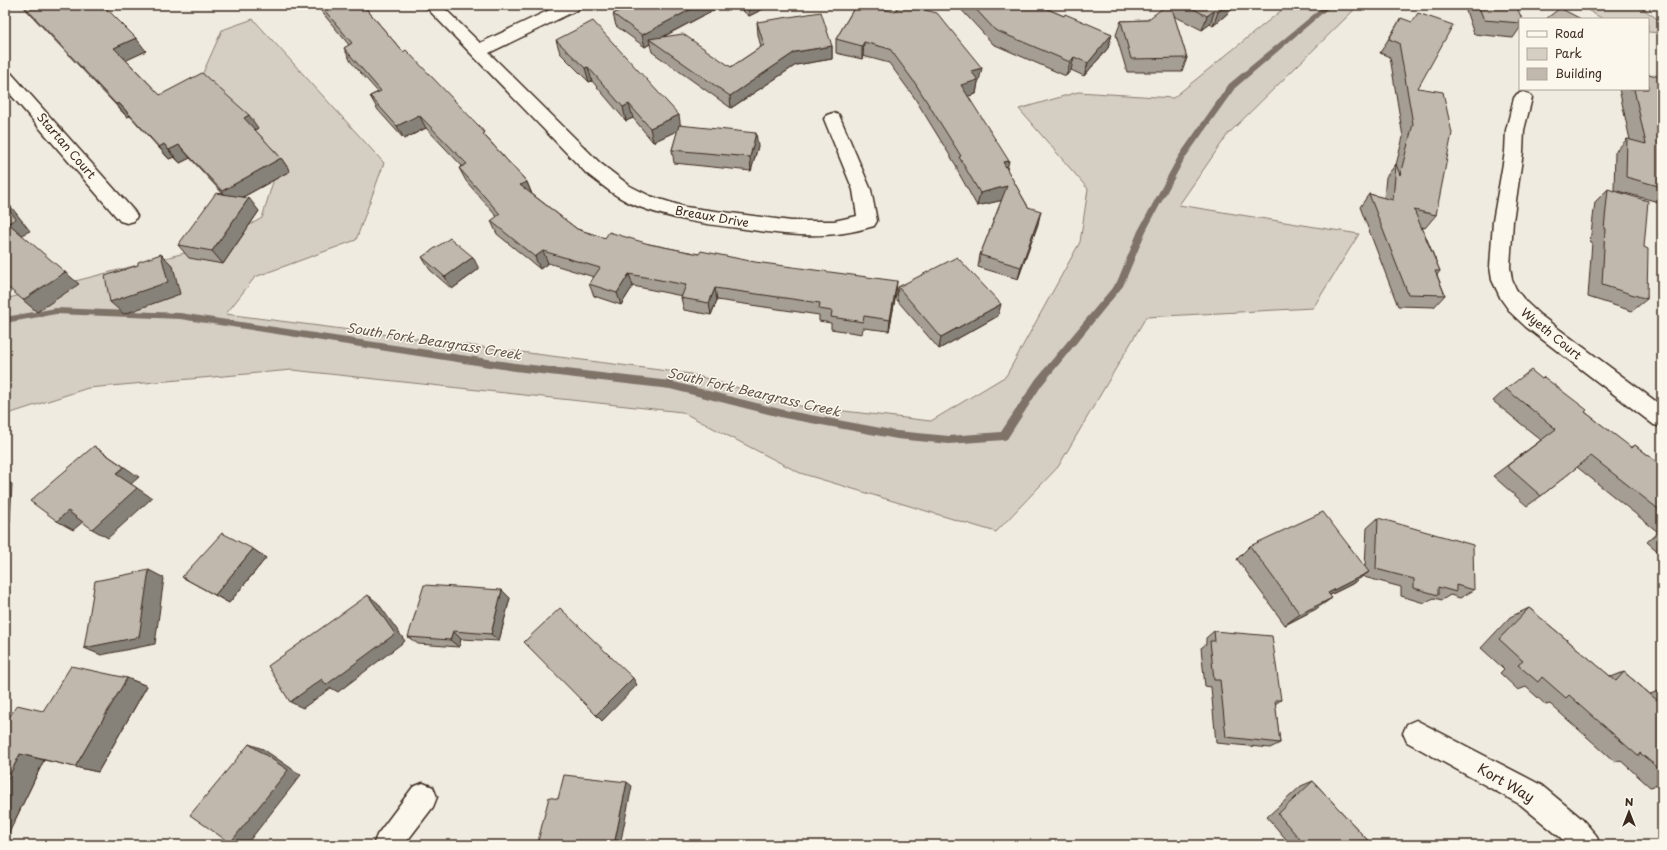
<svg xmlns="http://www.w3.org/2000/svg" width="1667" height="850" font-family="'Playpen Sans',sans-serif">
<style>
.green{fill:#d5cec3;stroke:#887c70}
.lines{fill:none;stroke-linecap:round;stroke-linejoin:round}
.stream{fill:#7f7367;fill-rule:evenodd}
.street-casing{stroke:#3b2a1e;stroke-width:3}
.street{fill:#fbf7ec;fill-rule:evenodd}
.wall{fill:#a59e95;stroke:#3b2a1e}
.shaded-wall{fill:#868179;stroke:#3b2a1e}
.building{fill:#c0b8ad;stroke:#3b2a1e}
.labels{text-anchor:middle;stroke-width:3;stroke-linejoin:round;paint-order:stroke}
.street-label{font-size:12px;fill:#3b2a1e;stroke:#fbf7ec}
.water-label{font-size:13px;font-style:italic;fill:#635448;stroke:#fbf7ec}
.near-street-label{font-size:14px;fill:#3b2a1e;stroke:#fbf7ec}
</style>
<rect width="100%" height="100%" fill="#f0ebe0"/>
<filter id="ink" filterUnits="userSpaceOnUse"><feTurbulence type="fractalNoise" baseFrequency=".025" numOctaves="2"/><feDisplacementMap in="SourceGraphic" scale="8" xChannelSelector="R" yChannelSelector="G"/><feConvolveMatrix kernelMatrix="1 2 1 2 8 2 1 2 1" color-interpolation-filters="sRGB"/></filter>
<g filter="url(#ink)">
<path class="green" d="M1288 5H1359L1228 134 1179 205 1359 234 1313 308 1146 317 1058 467 996 532 800 473 682 412 292 370 88 388 5 415V299L212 246 262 218 275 175 202 75 222 30 253 19 384 163 356 240 255 277 226 314 691 374 800 406 931 421 1006 376 1080 242 1088 189 1019 109 1078 92 1173 98Z
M1579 5H1662V7H1640L1662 22V33L1648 32V19H1603Z"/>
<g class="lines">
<path class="stream" d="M1325 5H1332L1235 88 1185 158 1146 231 1123 286 1042 385 1007 439 1004 440 949 444 897 439 784 418 670 389 515 371 180 319 56 314 5 323V317L56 308 180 313 515 363 670 381 784 410 897 431 949 436 1001 432 1036 379 1117 282 1138 231 1178 157 1229 84Z"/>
<g class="street-casing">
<path id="street" d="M424 5H441L480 43 560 5H581L579 9 489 53 600 163 630 186 650 196 685 207 791 221H834L857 216 853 190 824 119 827 115 833 113 839 115 871 190 877 221 874 226C827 241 785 235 738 228 703 224 670 219 637 206 618 199 602 185 586 173Z
M5 71 11 73 134 211 137 216 134 221 127 223 120 221 5 88Z
M1523 92 1529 94 1532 98 1524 130 1523 152 1513 221 1510 267 1512 280 1516 289 1525 301 1540 315 1662 406V427L1654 425 1526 327 1511 313 1501 299 1492 280 1490 267 1493 221 1505 152 1506 130 1514 98 1517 94Z
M1416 720 1541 785 1581 818 1596 835 1600 845H1568L1561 838 1521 805 1407 742 1403 733 1407 724Z
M423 783 433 787 437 797 433 807 404 845H373L377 835 413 787Z"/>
</g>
<use href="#street" class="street"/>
</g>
<path class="wall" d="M22 5 146 51 126 60 160 95 258 128 255 130 281 158 290 171 243 197 259 211 223 264 189 258 178 245 223 194 190 158 180 163 174 157 169 159 130 116 127 117 31 15Z
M316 5H363L403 52 486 137 527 182 532 194 577 229 605 238 649 244 896 294 889 331 863 328 862 334 831 329V323L819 321V315L717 300 711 315 684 310 681 298 682 296 633 286 621 305 594 296 589 284 594 277 548 263 540 269 497 234 491 221 497 217 466 181 459 168 462 166 426 128 404 139 378 110 370 96 378 92 351 62 344 48 349 45Z
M631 5H723L663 37 731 67 761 47 758 35 757 22 832 46V59L796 65 731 108 652 52 650 44 645 47 616 26 613 14Z
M736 5H771L749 16Z
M856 5 979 81 978 82 976 94 968 96 1007 170 1038 224 1018 279 978 267 980 255 1002 200 977 206 957 170V167L914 97 889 63 863 56 862 59 836 53V39Z
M957 5H1038L1064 16 1112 34 1108 48 1084 76 1071 70 1066 76 993 44Z
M1172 5H1237L1213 26 1210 24 1202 30 1174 16 1187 58 1182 72H1127L1116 35 1121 21 1147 20 1171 7Z
M1464 5H1516L1520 19V28L1513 38 1474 34Z
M1401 18 1418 88 1436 215 1425 228 1422 227 1440 271 1437 275 1445 295 1434 307 1398 306 1360 207 1369 194 1384 198 1386 177 1396 164V165L1403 137 1390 57 1380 53Z
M556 40 680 125 758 146 751 171 674 163 672 150 678 130 653 142 633 118 626 121 592 81 589 82 560 53Z
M1662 77V203L1614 190 1615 152 1627 139 1630 140 1619 89H1648Z
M1608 189 1644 247 1647 299 1632 311 1588 297 1592 242H1590L1595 202Z
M422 257 479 269 452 289 430 270Z
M898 287 998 316 939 349 897 300Z
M1506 389 1585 412 1631 448 1635 445 1662 466V555L1647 542 1658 532 1577 467 1541 496 1527 506 1493 476 1541 440 1493 401Z
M1378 518 1474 590 1460 598 1450 595 1442 600 1434 598 1424 603 1401 596V587L1364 577V575L1352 584 1330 595 1316 609 1285 625 1237 559 1250 546 1365 566 1367 528Z
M253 549 266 558 229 603 182 577Z
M510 598 499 641 461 639 459 647 418 644 408 637Z
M1529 608 1611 677 1624 672 1650 694 1662 690V788L1659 785 1650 787 1620 760 1615 762 1550 704 1546 705 1526 687 1518 690 1500 673 1504 669 1481 648 1510 617Z
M1214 631 1281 700 1275 704 1280 743 1270 748 1216 743 1211 687 1205 686 1201 648 1206 644V638Z
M127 678 147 686 98 772 44 760 5 841V724L43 711Z
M1313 781 1372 845H1291L1267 817 1301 786Z"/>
<path class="shaded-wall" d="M699 5H723L653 42 649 39 650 44 645 47 642 35Z
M748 5H771L749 16Z
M1226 5H1237L1213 26 1218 12Z
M1215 10 1210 24 1202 30 1207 16Z
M1112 34 1108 48 1084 76 1088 63Z
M136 38 146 51 125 61 114 48Z
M864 42 863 56 862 59V46Z
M832 46V59L796 65 731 108 730 96 795 52Z
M1074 57 1071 70 1066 76 1070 62Z
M588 67 592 81 589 82 585 68Z
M982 68 979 81 978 82 976 94 959 99 961 85 971 71Z
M119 103 130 116 127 117 116 104Z
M629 104 633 118 626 121 623 107Z
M249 115 258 128 253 131 244 118Z
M419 115 426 128 404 139 397 126Z
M679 115 681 129 653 142 650 128Z
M756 133 758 146 751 171 750 157Z
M164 144 174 157 169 159 159 147Z
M179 145 190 158 180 163 169 150Z
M281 158 290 171 232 203 222 191Z
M1009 161 1006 174 1003 162Z
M527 182 532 195 520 185Z
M1007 186 1004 200 977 206 980 193Z
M249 198 259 211 223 264 212 251Z
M5 199 30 231 21 235 8 223 5 204Z
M1041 211 1038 224 1018 279 1021 267Z
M543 251 548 263 540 269 535 257Z
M161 254 173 266 180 294 124 314 110 302Z
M473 257 479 269 452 289 445 277Z
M65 272 79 284 37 312 23 300Z
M629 274 633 286 621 305 617 293Z
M897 281 896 294 889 331 890 320Z
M715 288 717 300 711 315 709 303Z
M1001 304 998 316 939 349 941 337Z
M94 446 139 477 131 484 152 498 108 538 92 529 116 474Z
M5 480 12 484 10 522 5 523Z
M68 511 84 521 73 530 57 521Z
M253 549 266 558 229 603 215 595Z
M149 570 164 578 155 644 101 655 84 648Z
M1369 572 1352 584 1312 604 1328 593Z
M502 590 510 598 499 641 491 634Z
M368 595 378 603 405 641 338 692 331 688 303 708 290 702Z
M1332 598 1316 609 1285 625 1300 614Z
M453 631 461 639 459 647 450 640Z
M127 678 147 686 98 772 75 767Z
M633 678 637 685 602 721 596 715Z
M249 744 263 749 301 775 246 845H242L230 843Z
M20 754 44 760 5 841V784Z
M627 782 632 786 620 845H614Z"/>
<path class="building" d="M23 5H103L136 38 114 48 160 95 202 73 249 115 244 118 281 158 222 191 179 145 169 150 164 144 159 147 119 103 116 104Z
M320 5H363L403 52 406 50 478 125 485 133 483 134 527 182 520 185 577 229 605 238 609 232 649 244 699 254 701 251 755 262 897 281 890 320 864 316 863 322 831 317 832 311 819 309 820 303 715 288 709 303 681 298 686 285 629 274 617 293 589 284 600 268 543 251 535 257 491 221 500 214 459 168 467 164 419 115 397 126 370 96 381 91 344 48 352 43Z
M631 5H699L642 35 613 14Z
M856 5H865L895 12 899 5H905L937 13 982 68 971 71 978 80 961 85 1009 161 1003 162 1028 207 1041 211 1021 267 980 255 1007 186 980 193 959 157 961 156 915 83 890 49 864 42 862 46 836 39Z
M972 5H1038L1064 16 1065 14 1112 34 1088 63 1074 57 1070 62 995 30Z
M1167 5H1171L1187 58 1131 59 1121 21 1147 20Z
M1186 5H1226L1218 12 1215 10 1207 16Z
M1478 5H1516L1522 19H1520V23L1484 20Z
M1560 8 1581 19H1546Z
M821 12 832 46 795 52 730 96 649 39 683 34 731 67 764 45 757 22Z
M1418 13 1453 25 1418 88 1443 92 1452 133 1436 215 1414 210 1440 271H1435L1445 295 1408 294 1369 194 1393 200 1396 164 1400 175 1413 124 1399 43 1389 39 1401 18 1412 22Z
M593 21 679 115 650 128 629 104 623 107 588 67 585 68 556 40Z
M1648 74 1662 77V187L1626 177 1627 139 1646 144 1634 89H1648Z
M679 125 756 133 750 157 672 150Z
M1608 189 1648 201 1644 247 1648 249 1647 299 1602 285 1605 229H1604Z
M216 193 249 198 212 251 178 245Z
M5 204 16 219 8 223 65 272 23 300 5 285Z
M450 238 473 257 445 277 422 257Z
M161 254 168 282 110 302 105 276 138 265V262Z
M957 257 1001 304 941 337 898 287Z
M1531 370 1542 379 1544 377 1587 410 1585 412 1632 448 1635 445 1662 466V512L1591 456 1541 496 1507 466 1556 429 1506 389Z
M94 446 124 467 116 474 137 488 92 529 68 511 57 521 30 501Z
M1323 512 1369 572 1328 593 1332 598 1300 614 1250 546Z
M1378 518 1473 545 1474 590 1456 585V592L1438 587V595L1414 588V579L1376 569Z
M222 533 253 549 215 595 182 577Z
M149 570 139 637 84 648 95 581Z
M424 585 502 590 491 634 453 631 450 640 408 637Z
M368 595 395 634 326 685 322 679 290 702 268 666Z
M560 608 633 678 596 715 524 642Z
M1529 608 1616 681 1624 672 1658 701 1662 695V771L1640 753 1638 756 1569 695 1566 698 1542 677 1538 682 1518 665 1523 661 1499 639Z
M1214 631 1272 636 1281 700H1275L1280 743 1226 737 1220 680H1214L1210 641H1215Z
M71 666 127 678 75 767 20 754 5 784V724L17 705 43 711Z
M249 744 288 770 230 843 190 815Z
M564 775 627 782 614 845H537L549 797 558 799Z
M1313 781 1372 845H1305L1278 814Z"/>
</g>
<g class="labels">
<g class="street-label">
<text transform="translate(66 146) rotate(49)" y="4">Startan Court</text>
<text transform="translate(712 217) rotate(10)" y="4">Breaux Drive</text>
<text transform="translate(1551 334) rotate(39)" y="4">Wyeth Court</text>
</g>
<g class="water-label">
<text transform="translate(434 341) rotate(9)" y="5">South Fork Beargrass Creek</text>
<text transform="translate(754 392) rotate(13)" y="5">South Fork Beargrass Creek</text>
</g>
<g class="near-street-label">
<text transform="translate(1506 783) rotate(30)" y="5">Kort Way</text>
</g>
</g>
<rect width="1667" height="850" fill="none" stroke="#fbf7ec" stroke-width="20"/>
<rect x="10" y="10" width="1647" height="830" fill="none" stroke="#3b2a1e" stroke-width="1.5" filter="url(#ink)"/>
<rect x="1519" y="18" width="130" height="72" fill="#fbf7ec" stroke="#aea59a"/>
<rect x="1527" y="31" width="20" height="6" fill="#fbf7ec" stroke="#aea59a"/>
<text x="1555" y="38" font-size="12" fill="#3b2a1e">Road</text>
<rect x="1527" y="48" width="20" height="12" fill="#d5cec3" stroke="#aea59a"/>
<text x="1555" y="58" font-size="12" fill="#3b2a1e">Park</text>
<rect x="1527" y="68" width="20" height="12" fill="#c0b8ad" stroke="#aea59a"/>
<text x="1555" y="78" font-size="12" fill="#3b2a1e">Building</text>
<g transform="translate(1629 812)" stroke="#fbf7ec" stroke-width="3" paint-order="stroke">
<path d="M0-3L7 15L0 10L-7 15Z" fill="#3b2a1e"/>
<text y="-6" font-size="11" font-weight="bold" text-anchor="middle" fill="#3b2a1e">N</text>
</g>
</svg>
